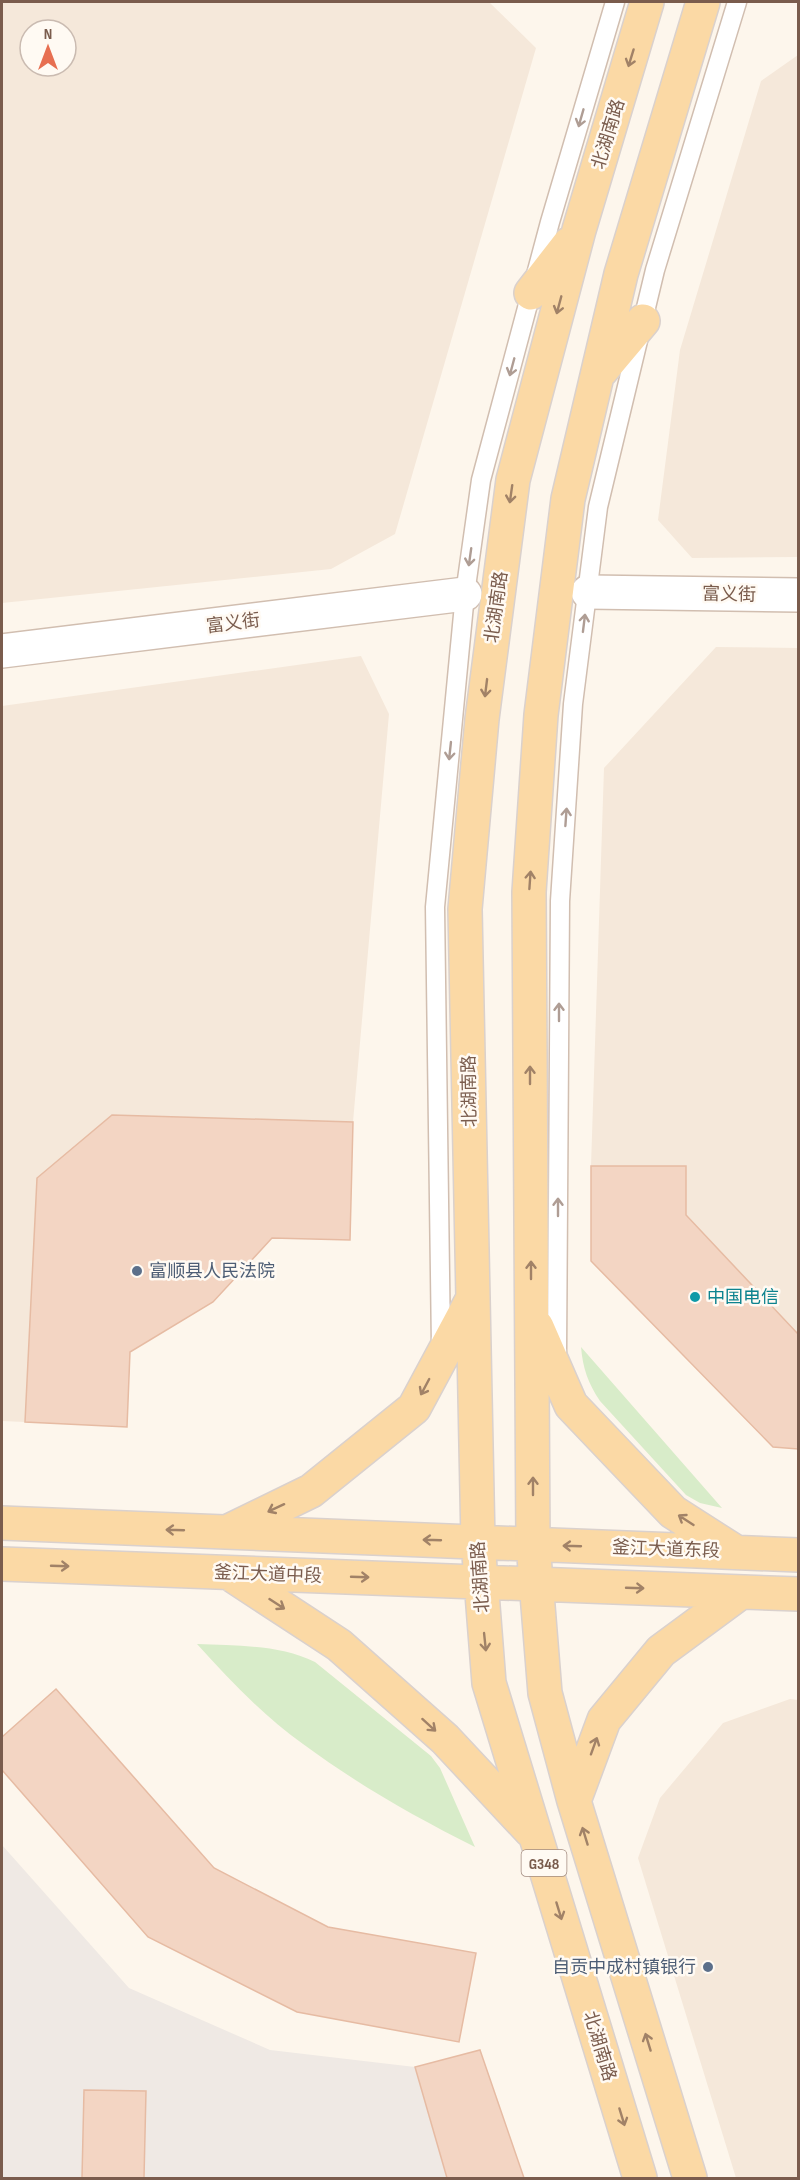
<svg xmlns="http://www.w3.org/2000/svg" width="800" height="2180" font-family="'Sofia Sans Condensed','Noto Sans SC',sans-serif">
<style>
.residential{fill:#f5e8da;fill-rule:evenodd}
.industrial{fill:#efe9e4}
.green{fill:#d8ecc9}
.building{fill:#f3d5c3;stroke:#e6bba3;stroke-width:1.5}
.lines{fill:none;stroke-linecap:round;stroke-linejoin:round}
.lane-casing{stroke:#d1beb0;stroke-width:21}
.street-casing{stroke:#d1beb0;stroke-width:36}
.primary-casing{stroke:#dad1cd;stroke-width:36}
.lane{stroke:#fff;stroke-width:18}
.street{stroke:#fff;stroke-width:33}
.primary{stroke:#fbd9a5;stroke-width:33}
.oneway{stroke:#a18267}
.oneway2{stroke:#af9d94}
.service-dot{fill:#5c6f8a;stroke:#fffaf3;stroke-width:2}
.culture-dot{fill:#0f9aa8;stroke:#fffaf3;stroke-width:2}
.labels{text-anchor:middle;stroke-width:5;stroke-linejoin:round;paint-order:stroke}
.shield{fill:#fffaf3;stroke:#a28b7f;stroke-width:1.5}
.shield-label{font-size:16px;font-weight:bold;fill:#7a5c4d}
.street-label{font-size:18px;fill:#7a5c4d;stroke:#fffaf3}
.service-label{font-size:18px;fill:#4e5e75;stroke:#fffaf3;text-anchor:start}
.culture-label{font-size:18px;fill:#0d838f;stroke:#fffaf3;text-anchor:start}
</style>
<rect width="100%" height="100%" fill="#fdf6ec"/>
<path class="residential" d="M2 2H489L536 48 395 534 331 569 2 603ZM30 30H66V66H30Z
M798 55V557L692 558 658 520 680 350 761 81Z
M716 647 798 648V1334L686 1215V1166H591L604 768Z
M361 656 389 714 353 1122 112 1115 37 1178 25 1422 2 1421V706Z
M790 1699 798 1700V2178H736L638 1858 660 1798 723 1723Z"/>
<path class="industrial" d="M2 1845 129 1988 270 2050 415 2067 447 2178H2Z"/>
<path class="green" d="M581 1347 722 1508 700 1503 686 1495 600 1401C588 1383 583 1369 581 1347Z
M197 1644C236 1646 279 1644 315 1662L431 1756 440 1768 475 1847C415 1817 357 1784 303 1744 263 1716 229 1679 197 1644Z"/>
<path class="building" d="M112 1115 353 1122 350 1240 272 1238 213 1302 130 1352 127 1427 25 1422 37 1178Z
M591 1166H686V1215L798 1334V1449L773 1447 591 1261Z
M56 1689 214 1868 328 1927 476 1953 459 2042 297 2012 148 1937 2 1770V1737Z
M480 2050 524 2178H447L415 2067Z
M84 2090 146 2091 144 2178H82Z"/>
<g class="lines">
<g class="lane-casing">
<path id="lane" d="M441 1347 435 907 465 594 481 480 550 222 615 2
M557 1354 560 901 573 704 598 507 655 270 737 2"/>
</g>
<g class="street-casing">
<path id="street" d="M588 592 798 595
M2 651 465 594"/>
</g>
<g class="primary-casing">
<path id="primary" d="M531 293 569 244
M601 371 643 321
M537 1327 571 1405 673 1512 734 1551
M2 1523 798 1555
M231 1530 311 1491 414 1408 472 1300
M2 1564 798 1594
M229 1573 339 1645 445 1739 531 1831
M574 1801 604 1720 661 1651 741 1592
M640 2178 489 1683 478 1542 465 909 482 719 513 480 579 230 647 2
M690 2178 574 1801 545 1693 533 1544 529 892 541 715 568 499 621 274 703 2"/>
</g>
<use href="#lane" class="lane"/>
<use href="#street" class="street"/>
<use href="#primary" class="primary"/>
</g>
<defs><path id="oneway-shaft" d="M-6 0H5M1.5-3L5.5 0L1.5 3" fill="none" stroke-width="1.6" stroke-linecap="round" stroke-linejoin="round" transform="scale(1.5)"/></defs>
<g class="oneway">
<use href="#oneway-shaft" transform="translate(631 58) rotate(107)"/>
<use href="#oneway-shaft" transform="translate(559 305) rotate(105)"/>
<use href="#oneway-shaft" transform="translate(511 494) rotate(98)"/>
<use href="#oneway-shaft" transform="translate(486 688) rotate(97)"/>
<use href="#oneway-shaft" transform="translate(530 880) rotate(-86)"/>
<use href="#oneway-shaft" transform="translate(530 1075) rotate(-90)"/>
<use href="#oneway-shaft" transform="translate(531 1270) rotate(-90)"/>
<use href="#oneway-shaft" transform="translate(425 1387) rotate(118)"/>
<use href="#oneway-shaft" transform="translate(533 1486) rotate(-90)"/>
<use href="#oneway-shaft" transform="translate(276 1508) rotate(155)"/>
<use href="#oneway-shaft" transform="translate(686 1520) rotate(-147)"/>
<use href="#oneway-shaft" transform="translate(175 1530) rotate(-178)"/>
<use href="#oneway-shaft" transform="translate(432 1540) rotate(-178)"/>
<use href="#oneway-shaft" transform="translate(572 1546) rotate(-178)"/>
<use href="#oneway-shaft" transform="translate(60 1566) rotate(2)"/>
<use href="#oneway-shaft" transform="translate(360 1577) rotate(2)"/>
<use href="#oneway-shaft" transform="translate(635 1588) rotate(2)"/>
<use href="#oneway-shaft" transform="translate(277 1604) rotate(33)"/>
<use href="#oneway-shaft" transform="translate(485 1642) rotate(84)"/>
<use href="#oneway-shaft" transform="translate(429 1725) rotate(42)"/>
<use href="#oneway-shaft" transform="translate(594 1746) rotate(-70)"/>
<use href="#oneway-shaft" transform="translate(585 1836) rotate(-107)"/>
<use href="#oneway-shaft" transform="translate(559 1911) rotate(73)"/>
<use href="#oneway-shaft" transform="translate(648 2042) rotate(-107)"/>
<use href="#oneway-shaft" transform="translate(622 2117) rotate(73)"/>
</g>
<g class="oneway2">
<use href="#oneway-shaft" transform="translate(581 118) rotate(106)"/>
<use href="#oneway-shaft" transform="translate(512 367) rotate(105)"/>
<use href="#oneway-shaft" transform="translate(470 557) rotate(98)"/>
<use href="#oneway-shaft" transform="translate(584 623) rotate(-83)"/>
<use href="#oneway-shaft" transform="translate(450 751) rotate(96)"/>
<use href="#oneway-shaft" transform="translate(566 817) rotate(-86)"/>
<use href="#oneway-shaft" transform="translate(559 1012) rotate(-90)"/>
<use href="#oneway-shaft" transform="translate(558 1207) rotate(-90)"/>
</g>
<g class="service-dot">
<circle cx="137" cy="1271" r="6"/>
<circle cx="708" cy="1967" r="6"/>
</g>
<circle class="culture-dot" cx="695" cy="1297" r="6"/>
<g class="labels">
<rect class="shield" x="521.5" y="1850" width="45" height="26" rx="4.5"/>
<g class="shield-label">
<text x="544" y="1869">G348</text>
</g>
<g class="street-label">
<text transform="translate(608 134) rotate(-73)" y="6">北湖南路</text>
<text transform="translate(729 594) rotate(1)" y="6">富义街</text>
<text transform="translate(496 607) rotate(-82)" y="6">北湖南路</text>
<text transform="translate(233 623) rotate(-7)" y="6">富义街</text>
<text transform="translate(469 1091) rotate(-91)" y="6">北湖南路</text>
<text transform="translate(666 1549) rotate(2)" y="6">釜江大道东段</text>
<text transform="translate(268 1574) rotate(2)" y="6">釜江大道中段</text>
<text transform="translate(480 1577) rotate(-94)" y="6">北湖南路</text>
<text transform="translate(600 2046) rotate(73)" y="6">北湖南路</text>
</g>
<g class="service-label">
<text x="149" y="1277">富顺县人民法院</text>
<text x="696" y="1973" text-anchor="end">自贡中成村镇银行</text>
</g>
<g class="culture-label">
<text x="707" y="1303">中国电信</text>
</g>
</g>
<rect width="800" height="2180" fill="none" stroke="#7a5c4d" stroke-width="6"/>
<g transform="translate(48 48)"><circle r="28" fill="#fffaf3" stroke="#cabbb1" stroke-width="1.5"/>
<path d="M0-4.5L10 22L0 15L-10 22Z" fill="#e76f51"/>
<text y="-9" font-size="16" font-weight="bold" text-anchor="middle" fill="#7a5c4d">N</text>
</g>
</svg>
